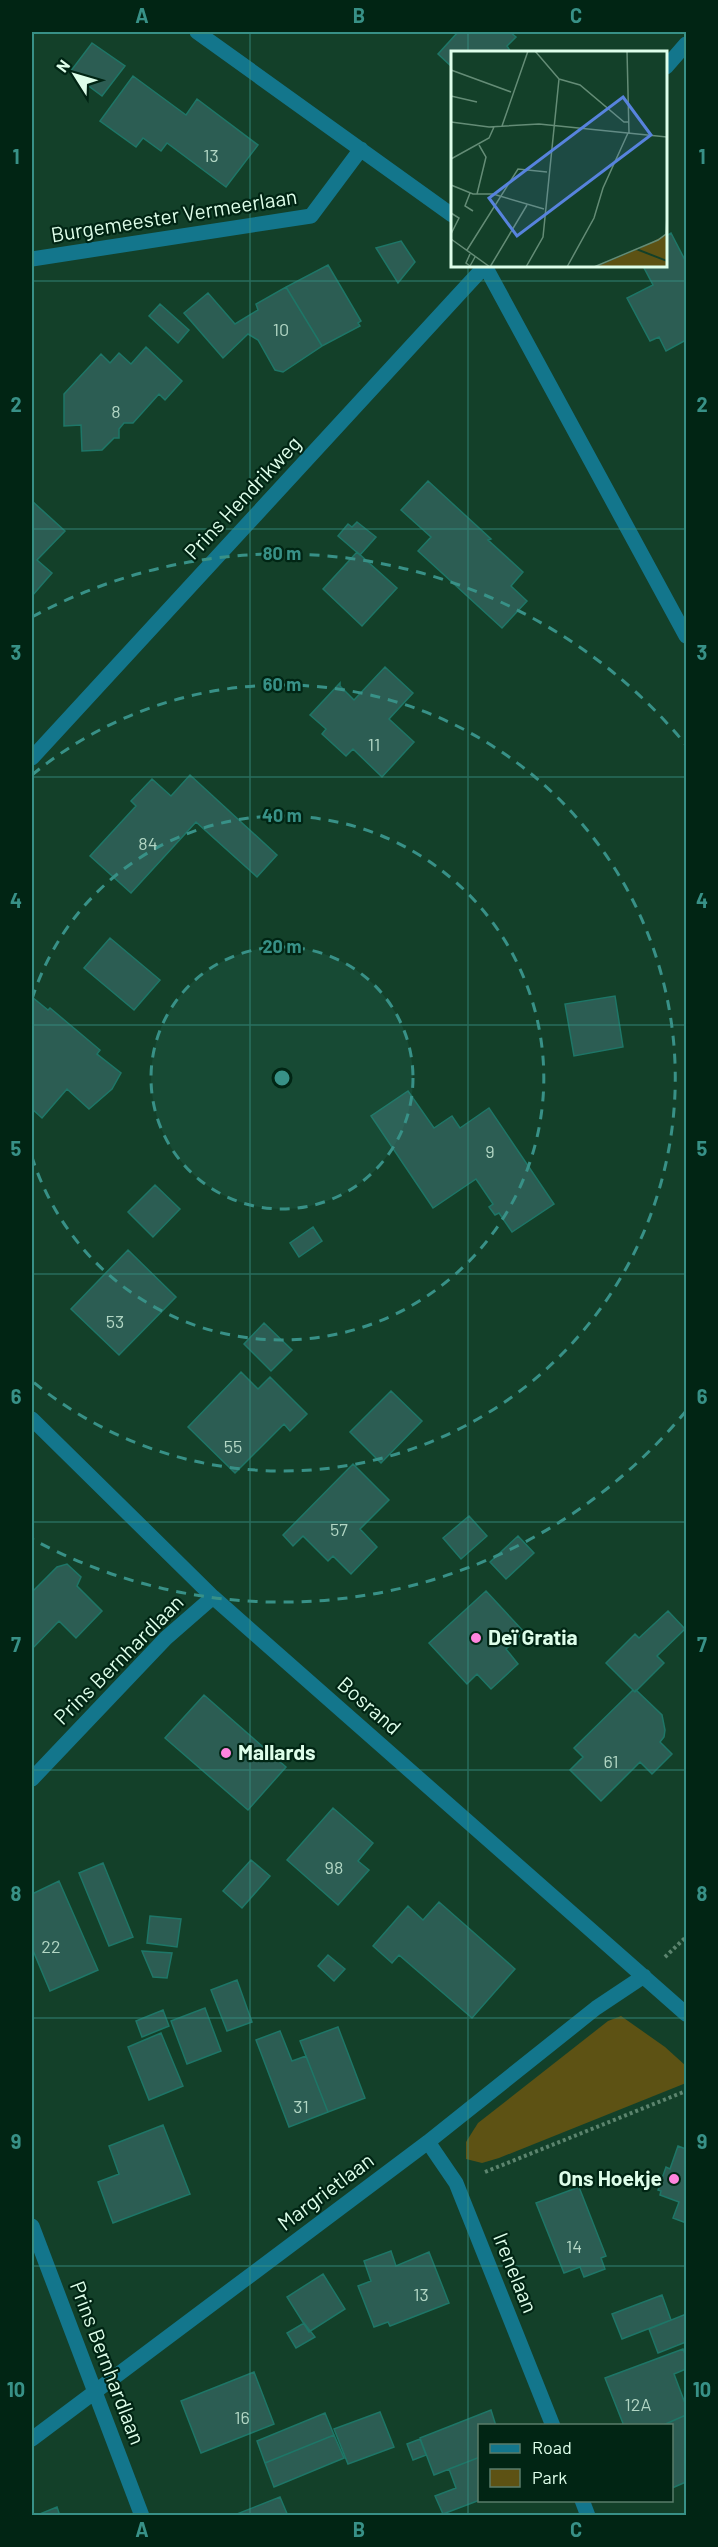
<svg xmlns="http://www.w3.org/2000/svg" width="718" height="2547" font-family="Barlow,sans-serif">
<style>
.green{fill:#5d5214}
.building{fill:#2c5d53;stroke:#1e7667;stroke-width:1.5}
.lines{fill:none;stroke-linecap:round;stroke-linejoin:round}
.path{stroke:#5c846e;stroke-width:4;stroke-dasharray:3 3;stroke-linecap:butt}
.minor{stroke:#13768c;stroke-width:15}
.grid{fill:none;stroke:#389187;stroke-width:1.5;stroke-opacity:0.55}
.ring{fill:none;stroke:#389187;stroke-width:3;stroke-dasharray:10 8}
.poi-dot{fill:#ff85de;stroke:#012514;stroke-width:2}
.labels{text-anchor:middle;stroke-width:4.5;stroke-linejoin:round;paint-order:stroke}
.number-label{font-size:18px;fill:#b2d6c4}
.street-label{font-size:21px;fill:#defeea;stroke:#012514}
.poi-label{font-size:21px;font-weight:bold;fill:#defeea;stroke:#012514;text-anchor:start}
.inset-road{fill:none;stroke:#648c76;stroke-width:1.5}
.view{fill:#5783dd;fill-opacity:0.15;stroke:#5783dd;stroke-width:3}
.inset-edge{fill:none;stroke:#defeea;stroke-width:3}
.centre{fill:#389187;stroke:#012514;stroke-width:3}
.ring-label{font-size:18px;text-anchor:middle;font-weight:bold;fill:#389187;stroke:#012514;stroke-width:4.5;stroke-linejoin:round;paint-order:stroke}
.neatline{fill:none;stroke:#389187;stroke-width:2}
.grid-label{font-size:20px;text-anchor:middle;font-weight:bold;fill:#389187}
</style>
<rect width="100%" height="100%" fill="#134029"/>
<path class="green" d="M621 2016 665 2047 686 2066V2083L499 2158 482 2163 466 2159V2142L478 2123 608 2021Z"/>
<path class="building" d="M458 32H510L516 37 507 46 511 52H452V67L438 54Z
M92 43 125 66 102 96 70 72Z
M133 76 186 115 197 99 258 145 226 187 167 143 161 151 143 138 136 147 100 121Z
M671 233 686 262V340L666 351 659 337 650 341 627 298 653 285 643 266H666V236Z
M401 241 415 262 398 283 376 248Z
M328 265 361 321 358 323 360 326 322 346 286 287Z
M286 287 322 346 283 372 275 370 258 340 248 334 223 358 184 313 208 293 235 324 258 310 256 304Z
M160 304 189 330 178 343 149 316Z
M146 347 182 381 165 400 159 394 133 423H124L119 429V438H114L102 450 82 451 81 425 64 426V394L101 354 110 363 119 353 131 364Z
M428 481 491 539 488 540 523 572 511 586 527 601 502 628 418 551 431 537 401 510Z
M32 501 65 531 37 560 52 573 32 596Z
M357 522 376 537 360 555 338 536 348 524 352 527Z
M357 552 397 588 362 626 323 589Z
M385 667 413 693 389 719 414 742 382 777 353 749 346 756 322 734 326 729 310 715 340 683V686L354 700Z
M190 775 277 855 257 877 196 822 131 893 90 856 136 806 131 801 152 779 171 796Z
M110 938 160 980 134 1010 84 968Z
M615 996 623 1047 574 1056 565 1004Z
M32 997 48 1010 50 1008 100 1050 97 1054 121 1073 112 1089 89 1109 67 1089 42 1118 32 1109Z
M408 1091 434 1128 452 1116 460 1128 489 1108 554 1204 512 1232 499 1213 495 1215 489 1207 493 1204 476 1179 433 1208 371 1116Z
M155 1185 180 1209 153 1237 128 1212Z
M313 1227 322 1241 299 1257 290 1243Z
M128 1250 176 1297 119 1355 71 1309Z
M264 1323 292 1350 271 1371 244 1344Z
M241 1372 258 1389 270 1377 307 1414 290 1431 284 1424 235 1473 188 1427Z
M391 1391 422 1421 381 1463 350 1432Z
M353 1464 389 1500 360 1529 377 1547 351 1574 333 1556 328 1561 303 1536 293 1546 283 1535Z
M469 1516 487 1536 461 1559 443 1538Z
M518 1536 534 1553 506 1579 490 1562Z
M67 1564 81 1577 77 1586 102 1611 76 1638 59 1621 32 1649V1592L57 1567Z
M486 1591 524 1632 506 1649 518 1664 491 1689 477 1674 467 1684 429 1643Z
M668 1611 685 1629 657 1656 664 1663 635 1692 606 1663 635 1634 639 1638Z
M633 1690 635 1692 636 1690 662 1715 665 1730 664 1737 660 1742 672 1754 652 1774 640 1762 601 1801 570 1770 583 1757 574 1748Z
M204 1695 286 1767 248 1810 165 1738Z
M333 1808 373 1843 358 1861 369 1870 338 1905 287 1860Z
M251 1860 270 1876 242 1908 223 1891Z
M103 1863 133 1937 109 1946 79 1873Z
M59 1881 98 1970 50 1991 32 1948V1894Z
M439 1902 515 1969 472 2018 399 1955 392 1963 373 1946 408 1906 423 1920Z
M150 1916 181 1919 177 1947 147 1943Z
M142 1951 172 1953 167 1978 153 1977Z
M328 1955 345 1969 334 1981 318 1966Z
M237 1980 252 2022 227 2031 211 1990Z
M205 2008 221 2051 187 2064 171 2021Z
M163 2010 169 2026 142 2037 136 2021Z
M338 2027 365 2098 328 2112 300 2041Z
M280 2031 292 2061 306 2056 328 2112 289 2127 256 2040Z
M161 2033 183 2086 149 2100 128 2047Z
M163 2125 190 2194 113 2223 98 2182 119 2174 109 2146Z
M678 2146 686 2149V2223L673 2218 679 2202 660 2195 661 2191 658 2190 666 2167 670 2169Z
M579 2187 606 2256 601 2258 605 2269 584 2277 580 2267 564 2273 536 2203Z
M391 2251 396 2266 429 2252 449 2303 390 2326 388 2322 374 2327 358 2286 371 2281 364 2261Z
M323 2274 345 2309 309 2332 287 2297Z
M662 2295 671 2320 622 2339 612 2314Z
M686 2314V2342L658 2353 649 2329Z
M304 2323 315 2337 296 2348 287 2333Z
M683 2349 686 2357V2369L674 2374 686 2406V2415L661 2426H624L605 2378Z
M254 2372 274 2424 201 2453 181 2401Z
M491 2410 496 2426H480V2457L434 2475 420 2438Z
M380 2412 394 2447 348 2464 334 2429Z
M325 2413 334 2435 265 2463 257 2441Z
M686 2415V2482L672 2488V2426H661Z
M334 2435 344 2458 274 2487 265 2463Z
M420 2439 426 2455 413 2460 407 2444Z
M480 2457V2500L443 2514 435 2496 456 2488 449 2469Z
M280 2497 288 2516H232Z
M57 2507 60 2516H35Z"/>
<g class="lines">
<path class="path" d="M665 1957 686 1937
M485 2172 686 2091"/>
<path class="minor" d="M197 32 452 215
M666 67 686 44
M32 259 311 216 361 149
M32 758 485 266 686 636
M32 1419 213 1597 686 2014
M32 1779 166 1638 213 1597
M428 2142 456 2183 553 2426
M32 2226 142 2516
M32 2439 428 2142 596 2008 644 1976
M582 2500 588 2516"/>
</g>
<path class="grid" d="M250 32V2516M468 32V52M468 266V2516M32 281H686M32 529H686M32 777H686M32 1025H686M32 1274H686M32 1522H686M32 1770H686M32 2018H686M32 2266H686"/>
<circle cx="282" cy="1078" r="131" fill="#389187" fill-opacity=".12"/>
<g class="ring">
<circle cx="282" cy="1078" r="131"/>
<path d="M32 999A262 262 0 1 1 32 1157"/>
<path d="M32 775A393 393 0 1 1 32 1381"/>
<path d="M686 1411A524 524 0 0 1 32 1539M32 617A524 524 0 0 1 686 745"/>
</g>
<g class="poi-dot">
<circle cx="476" cy="1638" r="6"/>
<circle cx="226" cy="1753" r="6"/>
<circle cx="674" cy="2179" r="6"/>
</g>
<g class="labels">
<g class="number-label">
<text x="211" y="162">13</text>
<text x="281" y="336">10</text>
<text x="116" y="418">8</text>
<text x="374" y="751">11</text>
<text x="148" y="850">84</text>
<text x="490" y="1158">9</text>
<text x="115" y="1328">53</text>
<text x="233" y="1453">55</text>
<text x="339" y="1536">57</text>
<text x="611" y="1768">61</text>
<text x="334" y="1874">98</text>
<text x="51" y="1953">22</text>
<text x="301" y="2113">31</text>
<text x="574" y="2253">14</text>
<text x="421" y="2301">13</text>
<text x="638" y="2411">12A</text>
<text x="242" y="2424">16</text>
</g>
<g class="street-label">
<text transform="translate(174 216) rotate(-9)" y="7">Burgemeester Vermeerlaan</text>
<text transform="translate(243 498) rotate(-47)" y="7">Prins Hendrikweg</text>
<text transform="translate(119 1660) rotate(-45)" y="7">Prins Bernhardlaan</text>
<text transform="translate(369 1706) rotate(41)" y="7">Bosrand</text>
<text transform="translate(326 2192) rotate(-37)" y="7">Margrietlaan</text>
<text transform="translate(515 2273) rotate(68)" y="7">Irenelaan</text>
<text transform="translate(107 2363) rotate(69)" y="7">Prins Bernhardlaan</text>
</g>
<g class="poi-label">
<text x="488" y="1645">Deï Gratia</text>
<text x="238" y="1760">Mallards</text>
<text x="662" y="2186" text-anchor="end">Ons Hoekje</text>
</g>
</g>
<g transform="translate(451 51)">
<rect width="216" height="216" fill="#134029"/>
<path d="M216 183V209L188 198ZM185 199 216 211V216H145Z" fill="#5d5214"/>
<path class="inset-road" d="M176 0 178 82M0 19 60 41M108 28 129 34 173 71H178M0 45 26 51M0 71 38 76 88 73 216 86M51 75 77 0M0 108 38 87 43 76M0 134 22 143H42L93 158M19 142 14 155 22 160M26 143 35 106 28 94M0 162 8 167 0 183M0 188 39 216M16 199 67 118 96 121M19 203 15 212 19 215 24 206M39 216 76 154M75 216 92 186 108 28 84 0M116 216 143 167 152 137 177 82M143 216 207 189 215 183 216 165"/>
<path class="view" d="M172 46 200 84 66 185 38 147Z"/>
<rect width="216" height="216" class="inset-edge"/>
</g>
<circle cx="282" cy="1078" r="9" class="centre"/>
<g class="ring-label">
<text x="282" y="560">80 m</text>
<text x="282" y="691">60 m</text>
<text x="282" y="822">40 m</text>
<text x="282" y="953">20 m</text>
</g>
<rect width="718" height="2547" fill="none" stroke="#012514" stroke-width="66"/>
<rect x="478" y="2424" width="195" height="78" fill="#012514" stroke="#597c6a" stroke-width="1.5"/>
<rect x="490" y="2444" width="30" height="9" fill="#13768c" stroke="#597c6a" stroke-width="1.5"/>
<text x="532" y="2454" font-size="18" fill="#defeea">Road</text>
<rect x="490" y="2469" width="30" height="18" fill="#5d5214" stroke="#597c6a" stroke-width="1.5"/>
<text x="532" y="2484" font-size="18" fill="#defeea">Park</text>
<g transform="translate(75 75) rotate(307)" stroke="#012514" stroke-width="4.5" paint-order="stroke">
<path d="M0-4.5L10 22L0 15L-10 22Z" fill="#defeea"/>
<text y="-9" font-size="16" font-weight="bold" text-anchor="middle" fill="#defeea">N</text>
</g>
<rect x="33" y="33" width="652" height="2481" class="neatline"/>
<g class="grid-label">
<text x="142" y="23">A</text>
<text x="359" y="23">B</text>
<text x="576" y="23">C</text>
<text x="16" y="164">1</text>
<text x="702" y="164">1</text>
<text x="16" y="412">2</text>
<text x="702" y="412">2</text>
<text x="16" y="660">3</text>
<text x="702" y="660">3</text>
<text x="16" y="908">4</text>
<text x="702" y="908">4</text>
<text x="16" y="1156">5</text>
<text x="702" y="1156">5</text>
<text x="16" y="1404">6</text>
<text x="702" y="1404">6</text>
<text x="16" y="1652">7</text>
<text x="702" y="1652">7</text>
<text x="16" y="1901">8</text>
<text x="702" y="1901">8</text>
<text x="16" y="2149">9</text>
<text x="702" y="2149">9</text>
<text x="16" y="2397">10</text>
<text x="702" y="2397">10</text>
<text x="142" y="2537">A</text>
<text x="359" y="2537">B</text>
<text x="576" y="2537">C</text>
</g>
</svg>
